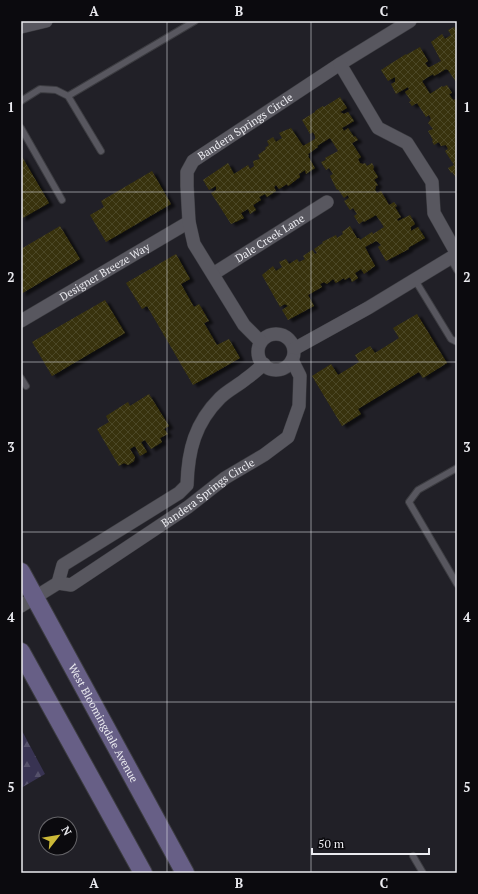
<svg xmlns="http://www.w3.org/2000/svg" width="478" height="894" font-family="'PT Serif',serif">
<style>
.forest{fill:url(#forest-firs)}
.building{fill:url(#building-cross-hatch);filter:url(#shadow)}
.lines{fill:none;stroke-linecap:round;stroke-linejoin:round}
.service-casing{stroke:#3c3c41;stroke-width:8}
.minor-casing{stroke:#3c3c41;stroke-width:14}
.secondary-casing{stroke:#3c3c41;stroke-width:20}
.service{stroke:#58575f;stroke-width:6}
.minor{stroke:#58575f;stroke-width:13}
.secondary{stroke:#675f86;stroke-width:18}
.grid{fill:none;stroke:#ebebf0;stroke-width:1;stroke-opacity:0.55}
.labels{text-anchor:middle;stroke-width:4;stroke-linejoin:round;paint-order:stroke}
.street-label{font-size:11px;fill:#ebebf0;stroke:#0b0a0e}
.neatline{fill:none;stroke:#ebebf0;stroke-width:1.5}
.grid-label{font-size:13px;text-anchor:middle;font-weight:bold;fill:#ebebf0}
</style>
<defs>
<pattern id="forest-firs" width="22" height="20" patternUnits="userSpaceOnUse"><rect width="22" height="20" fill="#383352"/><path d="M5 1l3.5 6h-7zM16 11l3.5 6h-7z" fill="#55516b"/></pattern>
<pattern id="building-cross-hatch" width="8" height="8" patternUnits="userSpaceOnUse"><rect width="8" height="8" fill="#39330d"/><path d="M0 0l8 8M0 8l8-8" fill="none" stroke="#4c4725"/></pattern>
<filter id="shadow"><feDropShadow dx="4.5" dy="2.5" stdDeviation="1" flood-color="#0009"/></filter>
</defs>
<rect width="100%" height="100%" fill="#212027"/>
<path class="forest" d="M21 729 45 774 21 788Z"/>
<path class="building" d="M454 27 457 31V81L456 82 448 70H447L446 69 434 76 433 74 422 81 430 94 442 86 443 87 447 85 452 93 449 94 453 100 456 99 457 100V179L452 172 451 173 448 168 454 165 445 151 448 149 446 145 441 146 439 142 434 145 432 141 433 140 428 131 433 129 428 123 431 119 429 115 426 117 417 103 412 106 409 102 411 101 405 92 409 89 408 87 396 94 391 84 395 82V77L388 81 381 70 406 54V55L420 47 428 61 425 63 428 67H430L441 61 431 42 442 34 445 39 451 35 448 30Z
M340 97 347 108 340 112 344 114 348 112 354 121 342 128 344 131 348 128 354 137 355 136 358 140 352 143 361 157 358 159 360 163 363 164 365 163 367 166 372 163 374 167 373 169 378 177 374 180 378 185 376 186 375 190 377 193 381 191 389 205 394 202 397 206 395 207 401 217 397 219 398 221 410 215 415 224 411 227V231L418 227 425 238 408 248 409 249 386 261 378 247 381 245 378 242 376 241 365 247 375 266 364 274 361 269 355 273 358 278 352 282 350 277 345 280 344 278 336 283 333 279 327 284 324 282 320 284 322 287 308 295 314 306 288 320 282 310 288 306 285 304 280 307 262 275 273 266 276 271 282 267 279 262 286 259 289 264 297 259 299 262 305 259 303 256 312 250 315 254 317 253 314 249 323 243 322 242 336 235 337 238 343 234 342 232 350 226 357 238H359L360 240 372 232 373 234 384 227 376 215 364 222 363 221 359 224 354 216 357 214 353 208 350 210 344 201 349 198 348 195 344 198 338 189 337 190 330 176 333 174 329 168 326 170 321 162 326 160 325 158 338 151 330 138 317 146 318 147 308 154 309 156H308L315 168 306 174 305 170 299 174 300 177 288 186 287 184 279 189 276 185 274 187 276 191 267 197 265 194 259 197 261 200 253 205 256 210 250 214 248 209 241 213 244 218 231 224 211 193 216 190V186L209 190 203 180 228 163 234 174 248 165 250 169 254 166 253 161 260 159 258 155 266 149 265 148 269 145 267 141 273 137 276 142 282 138 279 133 291 128 303 146 315 139V136L313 132 310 134 302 120 315 112V111L323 106 324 107Z
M21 155 49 203 21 219Z
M152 171 171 204 106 242 90 215 104 207 101 201Z
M60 226 80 259 21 294V249Z
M176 254 190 279 181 284 194 307 199 304 209 321 204 323 217 345 229 339 240 358 193 385 147 306 142 309 126 283Z
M105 300 125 333 52 376 32 342Z
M417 314 447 363 423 378 419 372 358 409 361 414 342 426 312 376 331 364 338 375 359 362 355 355 370 346 375 353 399 338 393 328Z
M149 394 169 426 164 429 168 434 160 438 162 442 151 449 145 440 141 442 147 452 140 456 135 446 130 449 135 457 134 461 128 465 124 463 119 466 97 429 109 422 106 416 128 402 130 406Z"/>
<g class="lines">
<g class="service-casing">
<path id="service" d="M68 96 195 21
M21 101 40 89 56 90 68 96 101 151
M21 128 62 200
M450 258 457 270
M415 280 451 339 457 342
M21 378 26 386
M457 468 418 490 409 502 457 584
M413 856 423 873"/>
</g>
<g class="minor-casing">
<g id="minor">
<path d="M21 27 46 21"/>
<path id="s1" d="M213 274 327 202"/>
<path id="s2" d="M21 321 189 222"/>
<circle cx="276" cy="352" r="18"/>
<path id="s3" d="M261 342 244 325 194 244 189 222 187 186V172L193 161 340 64 410 21"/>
<path d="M294 349 368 308 457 254 434 213 432 182 407 143 378 128 340 64"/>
<path d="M58 583 63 565 179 493 187 485C188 450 195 423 220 398 228 390 239 385 247 378 253 374 258 369 264 364"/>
<path id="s4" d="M21 606 58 583 71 585 188 507 225 478 264 455 288 437 299 406 300 376 292 360"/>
</g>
</g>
<g class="secondary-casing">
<g id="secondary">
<path id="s5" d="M21 572 185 873"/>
<path d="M21 652 143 873"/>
</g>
</g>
<use href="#service" class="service"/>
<use href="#minor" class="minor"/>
<use href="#secondary" class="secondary"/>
</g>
<path class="grid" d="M167 21V873M311 21V873M21 192H457M21 362H457M21 532H457M21 702H457"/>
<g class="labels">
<g class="street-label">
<text dy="4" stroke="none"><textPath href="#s3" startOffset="267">Bandera Springs Circle</textPath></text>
<text dy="4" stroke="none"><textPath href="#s1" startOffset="67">Dale Creek Lane</textPath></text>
<text dy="4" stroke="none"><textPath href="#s2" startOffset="97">Designer Breeze Way</textPath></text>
<text dy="4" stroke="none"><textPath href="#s4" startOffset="222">Bandera Springs Circle</textPath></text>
<text dy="4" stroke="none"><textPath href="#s5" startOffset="172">West Bloomingdale Avenue</textPath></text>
</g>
</g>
<rect width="478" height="894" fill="none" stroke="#0b0a0e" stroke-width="44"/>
<g transform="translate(58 836) rotate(59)"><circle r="19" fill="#0b0a0e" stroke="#656468"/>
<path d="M0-3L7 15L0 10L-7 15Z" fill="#ccb938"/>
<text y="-6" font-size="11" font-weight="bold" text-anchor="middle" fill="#ebebf0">N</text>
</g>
<path d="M312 848v6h117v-6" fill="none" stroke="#ebebf0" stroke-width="2"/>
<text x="318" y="848" font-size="12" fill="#ebebf0" stroke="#0b0a0e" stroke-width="3" paint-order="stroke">50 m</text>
<rect x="22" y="22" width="434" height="850" class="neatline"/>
<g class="grid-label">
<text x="94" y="16">A</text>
<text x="239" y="16">B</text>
<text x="384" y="16">C</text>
<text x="11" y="112">1</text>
<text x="467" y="112">1</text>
<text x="11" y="282">2</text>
<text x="467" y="282">2</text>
<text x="11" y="452">3</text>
<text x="467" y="452">3</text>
<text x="11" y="622">4</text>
<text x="467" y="622">4</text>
<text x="11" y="792">5</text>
<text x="467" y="792">5</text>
<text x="94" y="888">A</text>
<text x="239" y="888">B</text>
<text x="384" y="888">C</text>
</g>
</svg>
